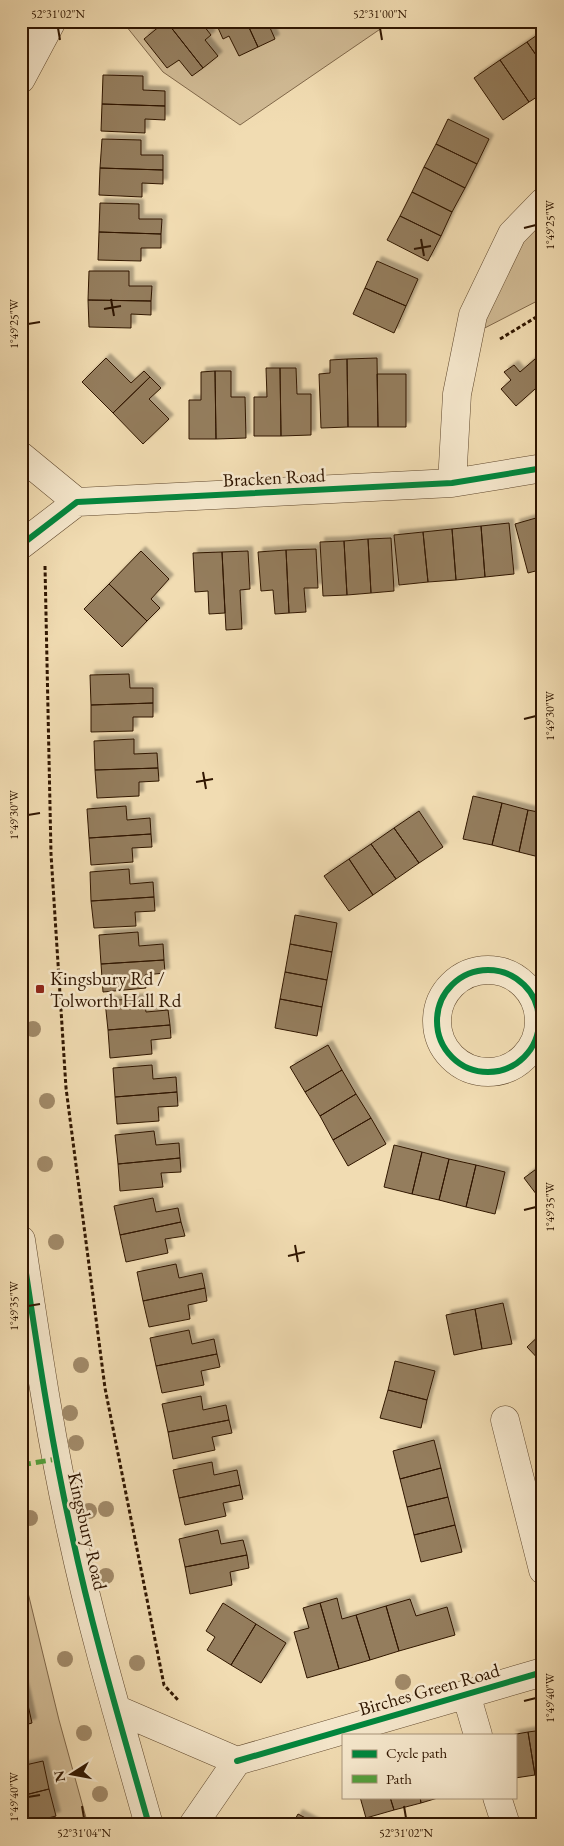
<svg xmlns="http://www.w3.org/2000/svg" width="564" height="1846" font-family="'EB Garamond',serif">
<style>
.green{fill:#d0ba94;stroke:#80684a}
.building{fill:#947d5d;stroke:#301601;filter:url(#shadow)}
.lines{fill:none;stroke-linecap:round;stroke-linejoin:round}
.minor-casing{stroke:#60482d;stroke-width:29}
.path{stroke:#301601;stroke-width:3;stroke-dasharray:4 2.5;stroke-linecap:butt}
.minor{stroke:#f6e8cd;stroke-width:28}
.quiet{stroke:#52a13c;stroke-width:5;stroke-dasharray:10 5;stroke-linecap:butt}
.cycleway-casing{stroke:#f6e8cd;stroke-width:9}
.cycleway{stroke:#00873e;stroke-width:6}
.tree{fill:#a18a69}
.ticks{fill:none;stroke:#301601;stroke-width:2}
.poi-dot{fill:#8f2418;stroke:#f6e8cd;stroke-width:2}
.labels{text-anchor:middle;stroke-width:5;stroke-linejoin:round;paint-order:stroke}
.street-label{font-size:19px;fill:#301601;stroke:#f6e8cd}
.poi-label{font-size:19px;fill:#301601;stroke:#f6e8cd;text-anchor:start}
.neatline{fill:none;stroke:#301601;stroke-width:2}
.ticks-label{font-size:12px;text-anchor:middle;fill:#301601}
</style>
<defs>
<filter id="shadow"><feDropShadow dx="4.5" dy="-4.5" stdDeviation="1" flood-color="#0004"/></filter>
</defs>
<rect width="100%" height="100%" fill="#f1dcb2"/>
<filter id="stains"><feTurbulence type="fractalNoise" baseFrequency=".004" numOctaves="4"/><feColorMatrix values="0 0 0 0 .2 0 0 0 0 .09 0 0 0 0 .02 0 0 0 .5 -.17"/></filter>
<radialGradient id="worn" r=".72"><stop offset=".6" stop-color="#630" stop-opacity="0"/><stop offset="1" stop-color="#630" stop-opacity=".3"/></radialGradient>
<path class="green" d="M122 21H392L240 125 163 72Z
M543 211V298L477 332 498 282Z
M21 1564 59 1720 88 1825H21Z"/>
<path class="building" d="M166 21H200L211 35 205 40 218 56 203 68Z
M166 21 203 68 192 76 179 60 167 68 144 39Z
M215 21H246L258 47 239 56 229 36 223 39Z
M246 21H267L275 39 258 47Z
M543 31V65L527 42Z
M527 42 543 65V93L529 102 500 60Z
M500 60 529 102 503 120 474 78Z
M103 75 143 76V90L165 91V106L102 104Z
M102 104 165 106V120L145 119V133L101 131Z
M448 119 489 139 477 164 436 144Z
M102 139 141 140V155H163V170L100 168Z
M436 144 477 164 465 188 424 167Z
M424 167 465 188 452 212 412 192Z
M100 168 163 170V184L142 183V197L99 195Z
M412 192 452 212 441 236 400 216Z
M100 203 139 204V219H162L161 234 99 232Z
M400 216 441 236 428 261 387 240Z
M99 232 161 234V248H141V261L98 260Z
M377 261 418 279 406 306 365 288Z
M89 271H129V286H152L151 301 88 300Z
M365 288 406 306 394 333 353 314Z
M88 300 151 301V315L131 314V328L89 327Z
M106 358 131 383 144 371 150 377 113 413 82 382Z
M377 358 378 427H348L347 359Z
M347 359 348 427 321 428 319 374 330 373V360Z
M535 359 543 368V399L535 389 516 406 501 389 511 380 504 372 514 365 520 372Z
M266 368H280L281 436H254V397H267Z
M280 368H296L297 394H311V435L281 436Z
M215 371H231V397H245L246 438 216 439Z
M215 371 216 439H189V400H201V372Z
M377 374H406V427H378Z
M150 377 161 388 149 399 169 419 143 444 113 413Z
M543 516V569L528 573 515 524Z
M509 523 514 574 485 577 481 526Z
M481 526 485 577 456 580 452 529Z
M452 529 456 580 428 582 423 532Z
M423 532 428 582 399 585 394 535Z
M391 538 394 591 371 593 368 539Z
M368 539 371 593 347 595 344 541Z
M344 541 347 595 323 596 320 542Z
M316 549 318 588H304L306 612 289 613 286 550Z
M286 550 289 613 275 614 273 590 261 591 258 552Z
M141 551 169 579 151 599 160 608 147 621 109 584Z
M248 551 250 589 240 590 242 629 226 630 222 552Z
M222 552 225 613 209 614 208 591 195 592 193 553Z
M109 584 147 621 122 647 84 609Z
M129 674 130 688H153V703L91 705 90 675Z
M153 703V717H133V731L91 732V705Z
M134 739V754L157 753 158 768 95 770 94 741Z
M158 768 159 781 139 782V796L97 798 95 770Z
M473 796 502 803 492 845 463 839Z
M502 803 528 810 519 852 492 845Z
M126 806 127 820 150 818 151 834 89 838 87 809Z
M528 810 543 813V858L519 852Z
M419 811 443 847 419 863 394 828Z
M394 828 419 863 396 879 371 844Z
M151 834 152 847 132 848 133 862 91 865 89 838Z
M371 844 396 879 373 895 349 859Z
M349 859 373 895 349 911 324 876Z
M129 869 130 884 153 882 154 897 91 901 90 872Z
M154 897 155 911 135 912 136 926 94 928 91 901Z
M295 915 337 923 332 952 290 944Z
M138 932 139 946 163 944 164 960 101 964 99 935Z
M290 944 332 952 327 980 285 972Z
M164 960 165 973 145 975 146 988 103 992 101 964Z
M285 972 327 980 322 1007 280 999Z
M144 998 146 1012 168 1010 170 1025 108 1030 105 1001Z
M280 999 322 1007 317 1036 275 1028Z
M170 1025 171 1038 151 1040 152 1054 110 1058 108 1030Z
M328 1045 342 1070 305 1092 290 1067Z
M152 1065 153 1079 176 1077 177 1092 115 1097 113 1068Z
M342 1070 356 1094 320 1116 305 1092Z
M177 1092 178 1106 158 1107 159 1121 117 1124 115 1097Z
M356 1094 371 1118 333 1140 320 1116Z
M371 1118 386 1144 348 1166 333 1140Z
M154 1131 156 1145 179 1143 180 1158 118 1164 115 1135Z
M394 1145 422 1152 412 1194 384 1187Z
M422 1152 449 1159 439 1200 412 1194Z
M180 1158 181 1172 161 1173 163 1187 120 1191 118 1164Z
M449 1159 476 1165 466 1207 439 1200Z
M543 1164V1203L524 1178Z
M476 1165 505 1172 495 1214 466 1207Z
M153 1198 156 1212 178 1208 181 1222 120 1235 114 1206Z
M181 1222 185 1236 165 1239 168 1253 126 1262 120 1235Z
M176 1264 179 1278 202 1273 205 1288 143 1301 137 1272Z
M205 1288 207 1301 188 1305 190 1319 149 1327 143 1301Z
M503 1303 512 1344 482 1349 475 1309Z
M475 1309 482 1349 454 1355 446 1315Z
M189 1330 192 1344 214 1339 217 1354 156 1366 150 1338Z
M543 1332V1364L527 1347Z
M217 1354 220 1367 201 1371 204 1385 162 1393 156 1366Z
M395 1361 435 1371 427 1400 388 1390Z
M388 1390 427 1400 421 1428 380 1418Z
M201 1396 203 1410 226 1405 229 1420 168 1432 162 1404Z
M229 1420 232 1433 212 1437 215 1450 173 1459 168 1432Z
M434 1440 441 1468 400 1479 393 1451Z
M212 1462 214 1475 237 1470 240 1485 179 1498 173 1470Z
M441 1468 448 1497 407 1507 400 1479Z
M240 1485 243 1499 223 1503 226 1516 185 1525 179 1498Z
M448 1497 455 1525 414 1535 407 1507Z
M455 1525 462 1552 421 1562 414 1535Z
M218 1530 221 1544 243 1540 247 1555 185 1567 179 1539Z
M247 1555 249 1568 230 1572 232 1585 190 1594 185 1567Z
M337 1598 342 1619 356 1615 370 1660 339 1669 320 1603Z
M410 1599 416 1616 447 1607 455 1635 399 1651 386 1606Z
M223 1603 256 1624 231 1665 207 1650 215 1637 206 1631Z
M320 1603 339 1669 307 1678 294 1632 309 1628 303 1608Z
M386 1606 399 1651 370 1660 356 1615Z
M256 1624 286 1643 261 1683 231 1665Z
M21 1678 26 1696 21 1697Z
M26 1696 32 1723 21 1726V1697Z
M543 1730V1774L535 1775 528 1732Z
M528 1732 535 1775 515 1778V1735H511Z
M43 1761 49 1789 21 1796V1766Z
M49 1789 56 1816 21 1825V1796Z
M360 1797H390L394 1810 366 1818Z
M390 1797H420L421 1803 394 1810Z
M420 1797H441L421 1803Z
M298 1814 319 1825H292Z"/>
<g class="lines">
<g class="minor-casing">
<path id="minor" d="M21 26 38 21
M21 79 52 21
M21 456 77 502
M452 483 457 394 473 315 512 234 543 202
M21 545 77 502 452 483 543 468
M437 1021a51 51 0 1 1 102 0a51 51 0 1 1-102 0Z
M21 1240C36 1339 50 1437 72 1535 93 1633 122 1729 149 1825
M505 1420 543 1570
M466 1694 478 1735
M116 1709 237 1761 193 1825
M237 1761 543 1672
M497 1797 506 1825"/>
</g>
<path class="path" d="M500 339 543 313
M45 566 51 854 66 1088 105 1388 164 1685 178 1700"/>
<use href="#minor" class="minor"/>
<path class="quiet" d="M21 1465 57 1459"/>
<g class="cycleway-casing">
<path id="cycleway" d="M21 545 77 502 452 483 543 468
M437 1021a51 51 0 1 1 102 0a51 51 0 1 1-102 0Z
M21 1240C36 1339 50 1437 72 1535 93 1633 122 1729 149 1825
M237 1761 543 1672"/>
</g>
<use href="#cycleway" class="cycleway"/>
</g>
<g class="tree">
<circle cx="33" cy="1029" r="8"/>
<circle cx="47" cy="1101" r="8"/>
<circle cx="45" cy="1164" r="8"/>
<circle cx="56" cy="1242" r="8"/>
<circle cx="81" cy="1365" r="8"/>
<circle cx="70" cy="1413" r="8"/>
<circle cx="76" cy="1443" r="8"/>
<circle cx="106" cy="1509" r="8"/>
<circle cx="89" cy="1511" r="8"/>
<circle cx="30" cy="1518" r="8"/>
<circle cx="106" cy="1576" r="8"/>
<circle cx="65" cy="1659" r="8"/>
<circle cx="137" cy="1663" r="8"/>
<circle cx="403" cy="1682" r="8"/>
<circle cx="84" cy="1733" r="8"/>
<circle cx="100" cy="1794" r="8"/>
</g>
<path class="ticks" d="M58 28 60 40M380 28 382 40M524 228 536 225M421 239 424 256M414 249 431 246M111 299 114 316M104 309 121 306M28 324 40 322M524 719 536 716M203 772 206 789M196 782 213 779M28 815 40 813M524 1210 536 1207M295 1245 298 1262M288 1256 305 1252M28 1306 40 1304M524 1701 536 1698M28 1797 40 1795M82 1806 84 1818M404 1806 406 1818"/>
<rect class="poi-dot" x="35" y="984" width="10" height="10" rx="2.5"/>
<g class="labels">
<g class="street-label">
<text transform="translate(274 477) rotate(-3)" y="7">Bracken Road</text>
<text transform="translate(88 1531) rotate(77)" y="7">Kingsbury Road</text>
<text transform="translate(429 1689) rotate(-16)" y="7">Birches Green Road</text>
</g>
<g class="poi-label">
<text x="50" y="985">Kingsbury Rd /<tspan x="50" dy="22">Tolworth Hall Rd</tspan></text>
</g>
</g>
<rect width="564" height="1846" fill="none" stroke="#f1dcb2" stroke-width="55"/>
<rect x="342" y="1734" width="175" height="65" fill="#f6e8cd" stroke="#a7947b"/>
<rect x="352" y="1750" width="25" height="8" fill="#00873e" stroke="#a7947b"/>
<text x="386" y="1758" font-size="15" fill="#301601">Cycle path</text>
<rect x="352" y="1775" width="25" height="8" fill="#52a13c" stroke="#a7947b"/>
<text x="386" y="1784" font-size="15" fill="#301601">Path</text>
<g transform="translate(72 1774) rotate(259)" stroke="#f6e8cd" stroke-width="4" paint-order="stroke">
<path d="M0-4L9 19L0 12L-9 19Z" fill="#301601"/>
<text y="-8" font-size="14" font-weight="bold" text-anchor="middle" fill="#301601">N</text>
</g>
<rect x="28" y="28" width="508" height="1790" class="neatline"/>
<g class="ticks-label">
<text x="58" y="18">52°31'02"N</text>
<text x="380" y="18">52°31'00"N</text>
<text transform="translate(550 225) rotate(-90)" y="4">1°49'25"W</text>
<text transform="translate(14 324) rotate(-90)" y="4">1°49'25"W</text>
<text transform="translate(550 716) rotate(-90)" y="4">1°49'30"W</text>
<text transform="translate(14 815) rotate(-90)" y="4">1°49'30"W</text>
<text transform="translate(550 1207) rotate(-90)" y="4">1°49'35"W</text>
<text transform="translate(14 1306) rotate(-90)" y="4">1°49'35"W</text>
<text transform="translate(550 1698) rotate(-90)" y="4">1°49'40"W</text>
<text transform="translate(14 1797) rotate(-90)" y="4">1°49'40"W</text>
<text x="84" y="1837">52°31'04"N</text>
<text x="406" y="1837">52°31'02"N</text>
</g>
<rect width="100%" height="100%" filter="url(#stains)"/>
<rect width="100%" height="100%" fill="url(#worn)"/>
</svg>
